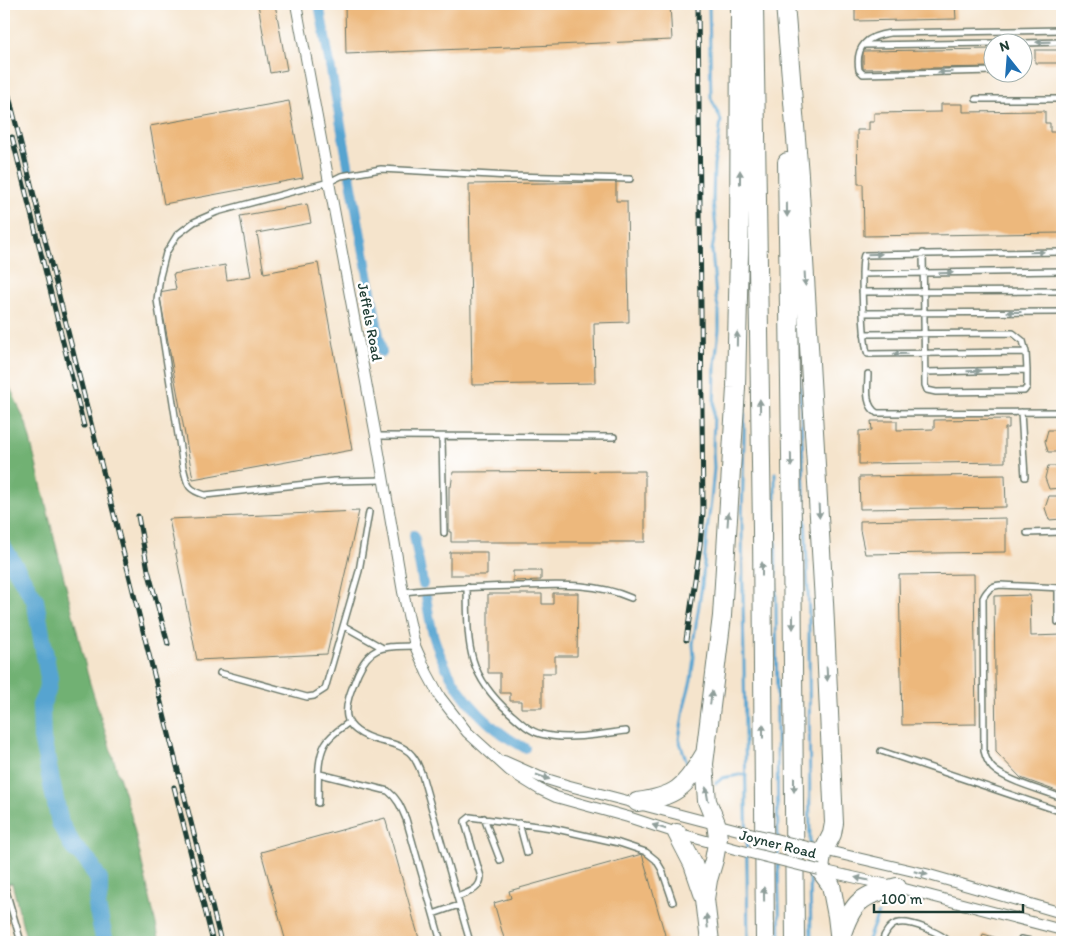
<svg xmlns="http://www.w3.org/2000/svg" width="1066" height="946" font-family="Itim,sans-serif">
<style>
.forest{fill:#71b173;stroke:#487754}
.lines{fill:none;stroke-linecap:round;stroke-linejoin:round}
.stream{stroke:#57a4d0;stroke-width:3}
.canal{stroke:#57a4d0;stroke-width:10}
.river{stroke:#57a4d0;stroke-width:18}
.building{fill:#edb87b}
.service-casing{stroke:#6a7769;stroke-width:8}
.minor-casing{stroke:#6a7769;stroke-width:12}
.motorway-casing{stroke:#6a7769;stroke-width:20}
.service{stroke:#fff;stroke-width:5}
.minor{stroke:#fff;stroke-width:10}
.motorway{stroke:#fff;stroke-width:18}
.rail-casing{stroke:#1f3d34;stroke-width:5}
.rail{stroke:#fff;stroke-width:3;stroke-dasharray:9;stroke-linecap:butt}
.minor-bridge-casing{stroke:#6a7769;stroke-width:12;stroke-linecap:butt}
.minor-bridge{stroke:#fff;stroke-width:10}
.oneway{fill:#8f9e9a}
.labels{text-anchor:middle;stroke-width:5;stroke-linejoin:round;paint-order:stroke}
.street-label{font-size:15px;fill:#1f3d34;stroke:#fff}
</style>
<rect width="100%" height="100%" fill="#fff"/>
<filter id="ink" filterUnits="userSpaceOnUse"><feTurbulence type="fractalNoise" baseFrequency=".02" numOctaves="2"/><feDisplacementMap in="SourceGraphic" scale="10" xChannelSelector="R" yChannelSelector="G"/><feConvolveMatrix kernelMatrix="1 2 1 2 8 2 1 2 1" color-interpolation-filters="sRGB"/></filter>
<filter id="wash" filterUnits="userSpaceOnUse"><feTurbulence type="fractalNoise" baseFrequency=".0096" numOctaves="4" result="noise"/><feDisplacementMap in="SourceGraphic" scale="20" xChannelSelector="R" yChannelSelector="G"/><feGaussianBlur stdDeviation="1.12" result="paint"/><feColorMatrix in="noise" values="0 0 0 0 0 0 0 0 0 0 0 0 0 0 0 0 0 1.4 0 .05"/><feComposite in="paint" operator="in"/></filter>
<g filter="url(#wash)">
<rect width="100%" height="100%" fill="#f5e4cc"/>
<path class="forest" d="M4 374 26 423 89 680 131 815 160 942H27L12 883 7 884 4 875Z"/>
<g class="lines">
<path class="stream" d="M798 336 809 616 810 865
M745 389 742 526 748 942
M775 473 778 857
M690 765 686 760 679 739 685 703 691 680 694 657 693 644 702 585 708 524 711 501 714 468 713 451 715 364 719 330V311L716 298 712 250 716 229 713 202 714 164 718 145 721 120 711 98 709 4
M716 783C718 782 720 780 722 778 725 777 738 776 742 774L746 776
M778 863 780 942
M810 871 811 942
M867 942 878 914"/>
<path class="canal" d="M319 4 382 352
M414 535 423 584
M426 596C428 610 430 624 434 638 449 685 481 725 525 748"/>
<path class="river" d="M4 549 35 600 49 678 47 691 41 705 42 738 60 823 74 848 88 861 99 880V893L97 907 105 942"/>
</g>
<g id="blocks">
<path class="building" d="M258 4H275L287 70 270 73Z
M345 4H670L672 40 346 54Z
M855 4H955L956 19 855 21Z
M994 49V67L863 69V51Z
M1035 50H1062V63H1035Z
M289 101 303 178 164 204 150 126Z
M941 104H963V112L1045 111V123H1050V132H1062V233L864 236 863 184H858L857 130H869V122H874V113L941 112Z
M616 182V201H627L629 322 594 323 595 383 472 385 469 184Z
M307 204 311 223 257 233 264 273 318 263 352 450 193 479 159 292 176 289 173 274 225 265 227 280 251 276 240 216Z
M1009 419V428H1005V462L859 464V431L872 430 871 421H897V430L934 429V420Z
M1048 430H1062V452H1048L1045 441Z
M1048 466H1062V488L1049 489 1045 478Z
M645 471V542H451V532H449V487H451L453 472Z
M1005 475 1006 507 860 509 859 477Z
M1049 496H1062V519L1049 520 1045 508Z
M359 511 327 654 197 660 169 519Z
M1006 518V552L865 554 860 530V521Z
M450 552H487V575H450Z
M513 571H541V580L513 581Z
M974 574 976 724 902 725 899 575Z
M553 593H578L577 656H555V673H542V708H521V701H510V693H500V673H488V594H542V604H553Z
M1030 595 1031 636 1062 635V793L1021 778 996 752 994 596Z
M385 818 420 942H286L261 852Z
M642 854 667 942H505L494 903 511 898 509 891Z
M4 899 10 924 4 925Z
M983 934 1012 942H981Z"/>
</g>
</g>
<g filter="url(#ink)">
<use href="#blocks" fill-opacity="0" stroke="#6a7769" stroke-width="1"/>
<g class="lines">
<g class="service-casing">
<path id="service" d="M1024 43 1062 42
M865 45 994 43
M994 71 863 74 859 70C855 46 867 36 890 33L1062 30
M976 99H1062
M923 253 925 385 927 390 936 392 1024 391 1027 387V370
M862 274 1062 271
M862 292 1062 291
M864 313 1062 312
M864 334 1013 333 1023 341 1026 352
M925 372 1027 370 1026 352 868 354C863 346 860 263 864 255L1062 252
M868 374C868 387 864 405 877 413L1062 412
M1021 412 1025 477
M376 436 614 437
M442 437 444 533
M384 480 334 481 205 495C186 489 188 485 183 467L157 300 160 276 166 253 177 235 194 222 217 212 329 182 341 176 381 169 510 176 630 179
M1027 533 1062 532
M467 587C468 643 465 673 510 713 519 721 529 731 541 734 568 741 599 734 626 731
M1058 588V622
M1062 588 1000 585C991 586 987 590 983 598L984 751C986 759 989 766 996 771 1013 783 1042 790 1062 798
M403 592C441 588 480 587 518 586 558 585 594 582 631 598
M344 626 381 647
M415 646C387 647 371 643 358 673 343 709 336 729 380 741 390 743 401 745 409 752 416 758 419 767 422 775L470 942
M220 673 307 697 314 696 325 689 359 571 369 512
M881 751 1062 812
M320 774 388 791C398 799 401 807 406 819L441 942
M318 803C319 785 316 761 325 744 330 735 340 729 348 723
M484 818 500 860
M519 823 527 853
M4 884 21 942
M457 897C469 892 480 890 481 877L465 823V821L470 817 552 828 619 843 646 852 656 860 662 870 673 902
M433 914 459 905
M1021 939 1035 942
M882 942C884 934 890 924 899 923 911 921 942 933 949 942"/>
</g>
<g class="minor-casing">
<path id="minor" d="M296 4 376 436 403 592 415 646 427 673 440 697 467 732 510 771 539 789 556 797 628 817 677 833 739 850
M504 761 540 777 566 785 742 831
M819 849 926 874 1062 913
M821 870 897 887 1062 930"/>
</g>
<g class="motorway-casing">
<path id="motorway" d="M754 4 762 528 765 942
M785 4 799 175 824 602 834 823 832 834 822 854 820 870 831 885 837 916 840 942
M787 162 792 528 795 942
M637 802C676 796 684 789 704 755
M677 833 693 864 705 899 710 942
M705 899 708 880 714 860 718 838 716 823 707 801 704 764 722 616 736 388 739 253 740 4
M841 937C852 901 862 895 897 887"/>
</g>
<use href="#service" class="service"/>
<use href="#minor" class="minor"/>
<use href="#motorway" class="motorway"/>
<g class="rail-casing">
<path id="rail" d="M4 76 221 942
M12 137 84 426
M138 516 148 570 168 644
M686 640 700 546 703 512 698 4
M174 787 213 942"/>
</g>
<use href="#rail" class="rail"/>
<g class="minor-bridge-casing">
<path id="minor-bridge" d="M742 831 816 849
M739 850 819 870"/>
</g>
<use href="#minor-bridge" class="minor-bridge"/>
</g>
<defs><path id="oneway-solid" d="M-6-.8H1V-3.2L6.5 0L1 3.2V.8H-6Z" transform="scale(1.25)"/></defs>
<g class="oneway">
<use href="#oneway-solid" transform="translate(1043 42) rotate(178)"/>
<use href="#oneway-solid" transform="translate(945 72) rotate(179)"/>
<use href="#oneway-solid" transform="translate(740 177) rotate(-90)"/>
<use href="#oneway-solid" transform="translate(787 210) rotate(89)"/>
<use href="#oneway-solid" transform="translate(1037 252) rotate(-1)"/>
<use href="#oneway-solid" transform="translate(875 254) rotate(-2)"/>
<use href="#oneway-solid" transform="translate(946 273) rotate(-1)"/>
<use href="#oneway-solid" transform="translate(805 279) rotate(87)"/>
<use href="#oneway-solid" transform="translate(1014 312) rotate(180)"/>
<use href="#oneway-solid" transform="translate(737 339) rotate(-89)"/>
<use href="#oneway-solid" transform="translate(900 354) rotate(179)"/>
<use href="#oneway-solid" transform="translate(974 371) rotate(-1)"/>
<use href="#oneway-solid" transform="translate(760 406) rotate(-91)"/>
<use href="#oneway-solid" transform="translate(791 460) rotate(89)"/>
<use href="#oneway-solid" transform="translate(819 511) rotate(87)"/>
<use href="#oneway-solid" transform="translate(728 519) rotate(-86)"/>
<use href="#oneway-solid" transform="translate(762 569) rotate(-90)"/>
<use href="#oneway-solid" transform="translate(793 622) rotate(90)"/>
<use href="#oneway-solid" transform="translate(827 674) rotate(87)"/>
<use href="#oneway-solid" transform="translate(711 698) rotate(-83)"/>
<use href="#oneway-solid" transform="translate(763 731) rotate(-90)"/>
<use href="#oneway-solid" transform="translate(543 777) rotate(19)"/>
<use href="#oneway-solid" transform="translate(794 785) rotate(90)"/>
<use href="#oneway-solid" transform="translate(707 794) rotate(-100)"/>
<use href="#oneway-solid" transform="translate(659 827) rotate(-162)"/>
<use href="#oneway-solid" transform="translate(921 873) rotate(14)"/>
<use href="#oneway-solid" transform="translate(862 879) rotate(-168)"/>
<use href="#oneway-solid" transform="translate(764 894) rotate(-91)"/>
<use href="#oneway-solid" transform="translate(707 921) rotate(-96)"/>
</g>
</g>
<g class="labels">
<g class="street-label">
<text transform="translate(370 322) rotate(79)" y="5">Jeffels Road</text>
<text transform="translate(778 844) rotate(14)" y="5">Joyner Road</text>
</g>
</g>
<rect width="1066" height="946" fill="none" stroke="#fff" stroke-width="20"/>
<g transform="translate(1008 58) rotate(343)"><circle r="24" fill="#ffffff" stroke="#a5b1ae"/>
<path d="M0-4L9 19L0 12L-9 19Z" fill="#1f6fb2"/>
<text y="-8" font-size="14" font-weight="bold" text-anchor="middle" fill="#1f3d34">N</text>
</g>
<path d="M874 904v8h149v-8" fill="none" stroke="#1f3d34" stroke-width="2.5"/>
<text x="881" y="904" font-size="15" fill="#1f3d34" stroke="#ffffff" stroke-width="4" paint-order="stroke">100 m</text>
</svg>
